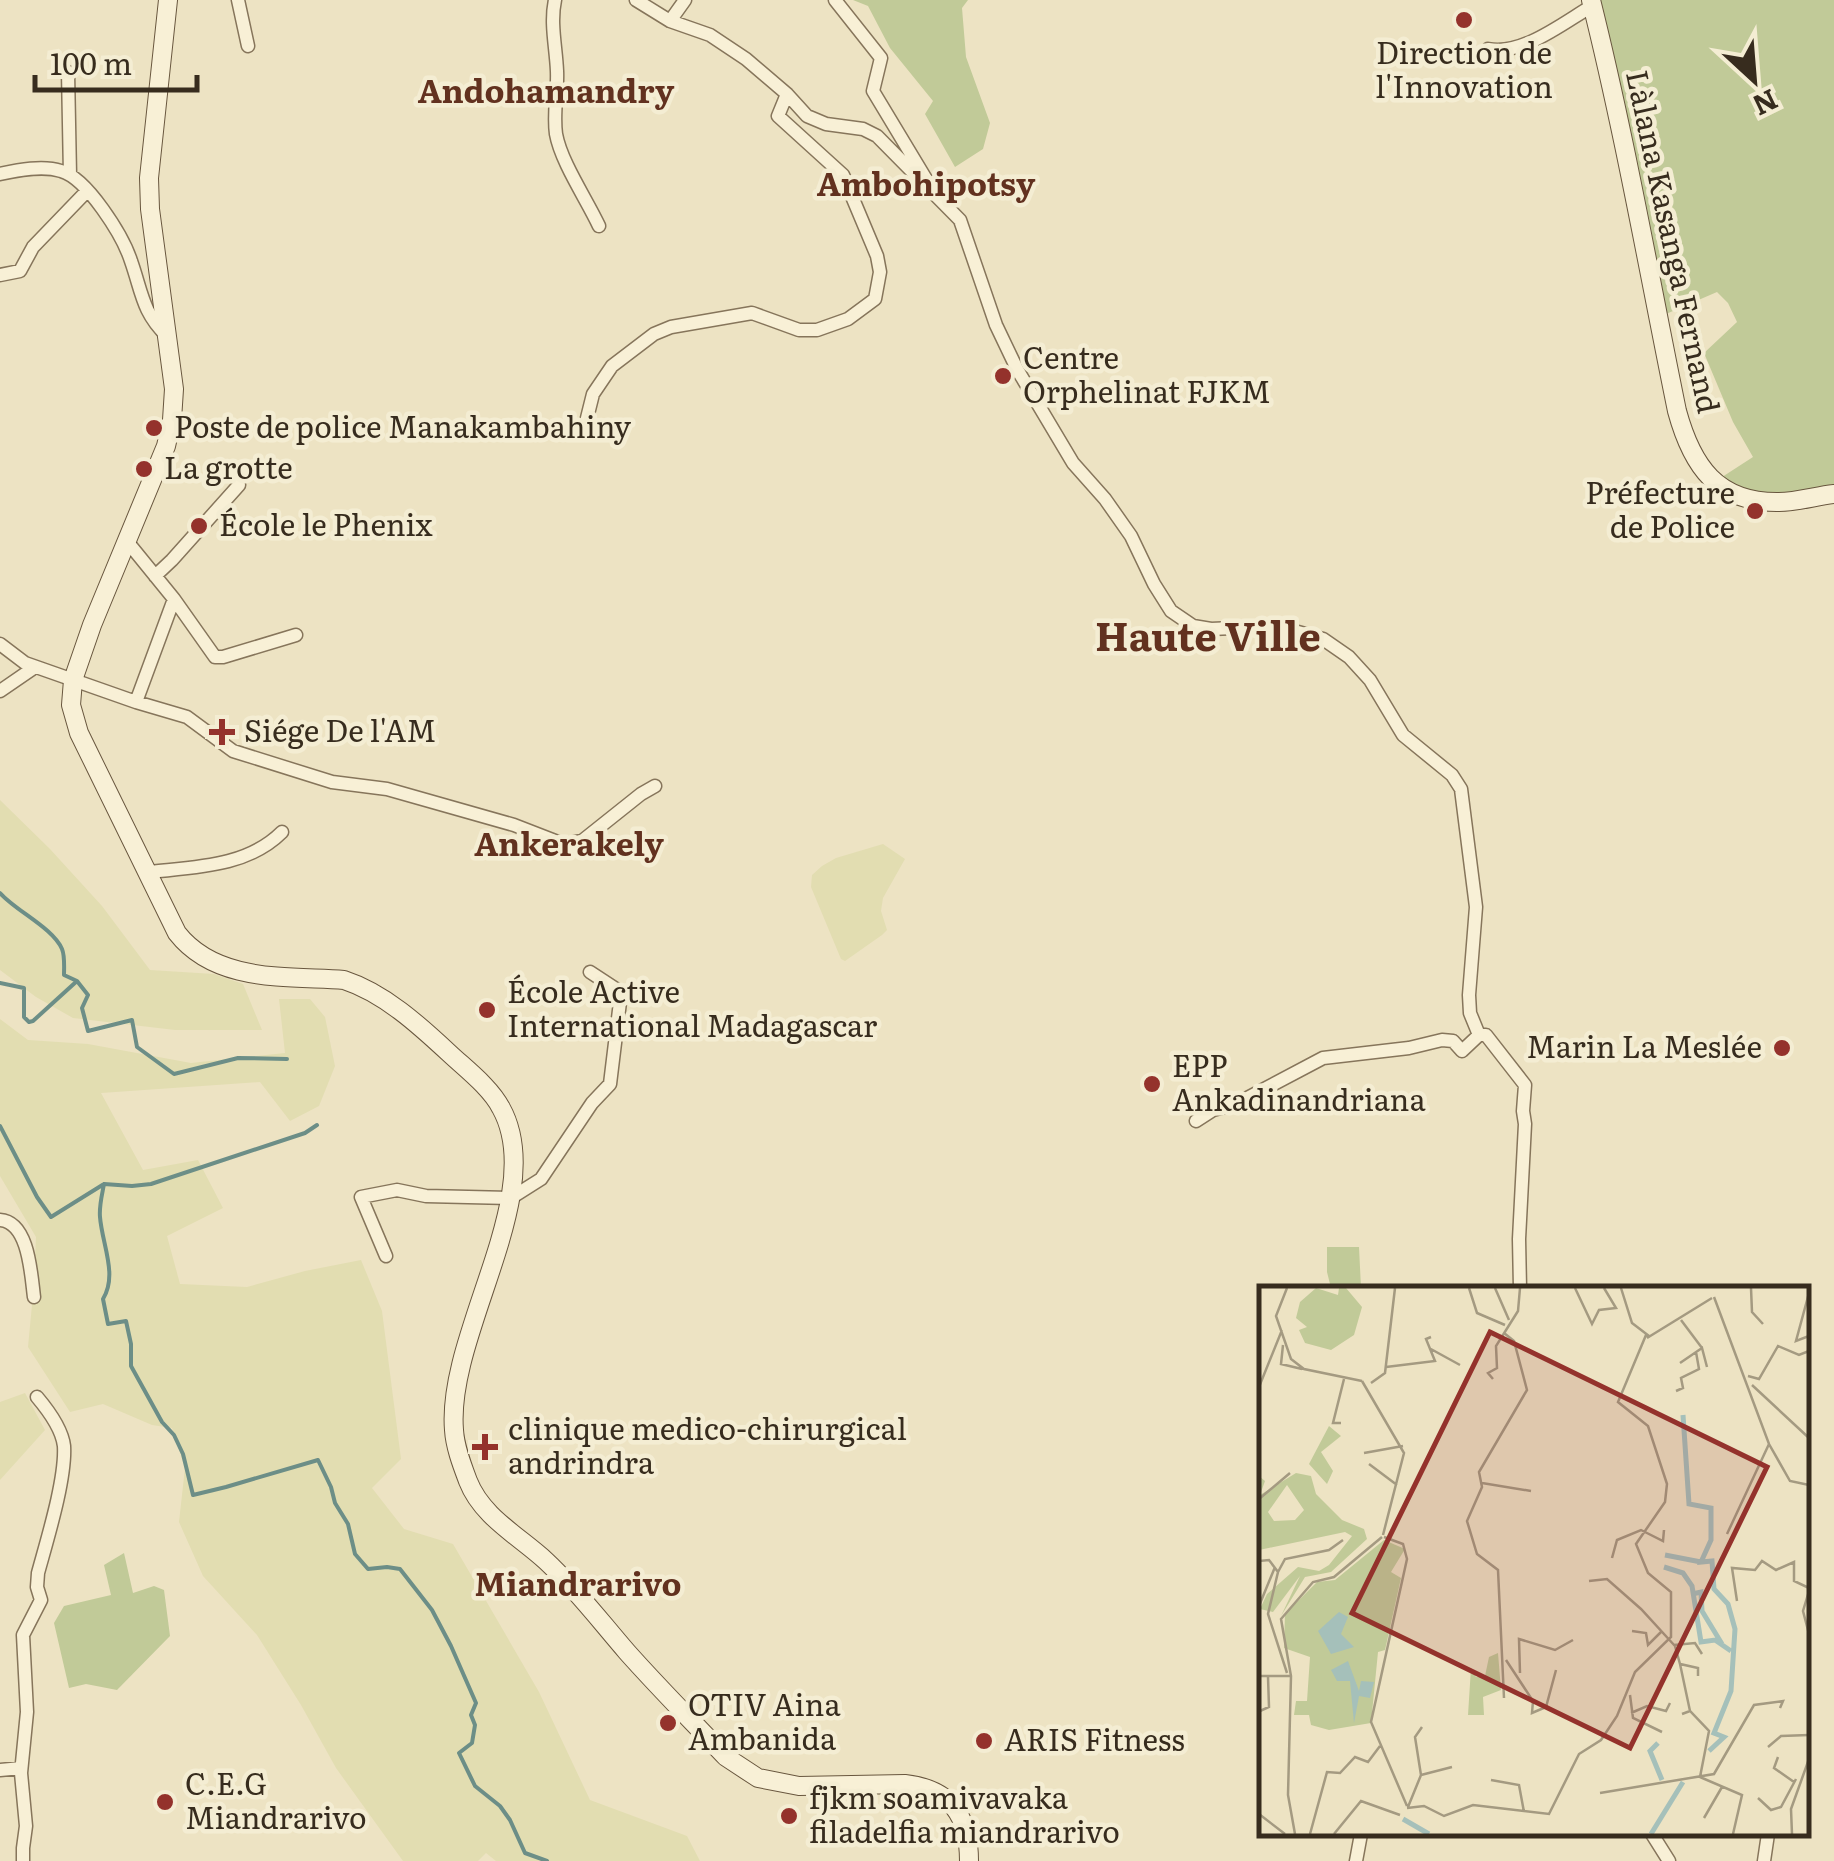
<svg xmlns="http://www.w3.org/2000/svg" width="1834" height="1861" font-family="Literata,serif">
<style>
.farmland{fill:#e2ddb1}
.green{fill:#c1ca98}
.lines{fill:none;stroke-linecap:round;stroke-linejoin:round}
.stream{stroke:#6c8e87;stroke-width:4}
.street-casing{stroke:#86755b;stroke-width:15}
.secondary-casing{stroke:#68563e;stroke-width:20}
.street{stroke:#f8f0d6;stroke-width:12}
.secondary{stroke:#f8f0d6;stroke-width:18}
.poi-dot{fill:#94322c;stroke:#f4edd3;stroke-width:4}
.labels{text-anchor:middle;stroke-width:9;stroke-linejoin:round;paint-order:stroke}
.poi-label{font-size:30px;fill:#372c1e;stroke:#f4edd3;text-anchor:start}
.street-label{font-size:30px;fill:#372c1e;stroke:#f4edd3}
.neighbourhood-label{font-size:32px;font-weight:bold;fill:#62311f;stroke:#f4edd3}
.district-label{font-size:40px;font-weight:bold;fill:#62311f;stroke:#f4edd3}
.inset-river{fill:none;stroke:#a5c0ba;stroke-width:5}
.inset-road{fill:none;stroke:#a49a81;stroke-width:2.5}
.view{fill:#94322c;fill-opacity:0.15;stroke:#94322c;stroke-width:5}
.inset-edge{fill:none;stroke:#372c1e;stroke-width:5}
</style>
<rect width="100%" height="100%" fill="#ede3c3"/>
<path class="farmland" d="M0 800 50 849 102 906 150 970 214 974 243 984 262 1030H175L73 1018 36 997 0 970Z
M883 844 905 859 883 898 881 911 887 930 882 935 845 961 841 959 811 887 812 875 822 866 836 858Z
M279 999H310L325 1017 335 1066 319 1106 290 1121 260 1082 101 1093 143 1170 198 1160 223 1208 167 1236 180 1284 247 1287 305 1271 361 1260 382 1311 401 1459 372 1488 404 1529 453 1544 539 1692 590 1800 687 1836 700 1861H496L486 1853 478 1861H403L336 1768 301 1705 257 1635 203 1576 179 1522 185 1468 172 1428 152 1425 103 1404 70 1412 28 1347 34 1284 36 1237 0 1176V1019L28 1040 88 1044 191 1063 285 1053Z
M25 1393 45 1430 0 1480V1402Z"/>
<path class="green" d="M853 0H968L962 8 966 57 990 123 983 149 955 167 925 114 933 101 890 48 868 6Z
M1592 0H1834V484L1773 497 1742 493 1719 479 1753 457 1733 422 1704 353 1737 322 1728 303 1717 292 1666 314Z
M1327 1247H1359L1361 1288H1331L1327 1272Z
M124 1553 133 1593 154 1586 164 1590 170 1636 117 1690 86 1684 69 1688 54 1623 64 1606 111 1595 104 1565Z"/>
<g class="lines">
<path class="stream" d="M0 893C16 911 53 928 62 949 65 956 64 968 64 975L77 981 88 995 82 1008 88 1031 132 1020 137 1047 174 1074 238 1058 287 1059
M0 983 24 988V1017L29 1022 33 1021 77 981
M0 1126 37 1197 51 1217 104 1184C102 1195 99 1206 100 1217 102 1244 118 1275 103 1299L108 1324 126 1321 131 1344V1366L162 1422 174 1435 183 1454 193 1495 226 1487 318 1460 331 1487 335 1503 348 1524 355 1554 368 1569 387 1567 400 1569 432 1610 451 1646 476 1703 471 1715 475 1725 472 1743 459 1753 475 1786 500 1806 510 1820 525 1853 547 1861
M104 1184 132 1186 151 1184 305 1133 317 1125"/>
<g class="street-casing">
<path id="street" d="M238 0 248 46
M555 0C550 23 556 47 557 71 558 91 553 113 556 134 561 162 587 200 599 226
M636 0 670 21 710 35 746 59 787 94 807 116 826 124 863 129 877 136 960 220 996 325 1017 369 1073 463 1105 499 1131 536 1154 584 1171 611 1193 626 1211 629 1256 627 1298 632 1323 639 1349 657 1370 680 1403 735 1452 775 1461 789 1476 907 1469 995 1470 1013 1479 1035H1486L1525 1085 1523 1111 1525 1124 1519 1239 1520 1288
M835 0 881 58 873 91 926 179
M670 21 685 0
M1488 49C1522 56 1563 23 1592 6
M68 72 70 175
M0 174C18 170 43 165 61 171 87 178 123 236 131 261 142 292 142 312 167 336
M0 275 20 271 33 247 87 191
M587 431V418L593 394 612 366 654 334 671 327 752 313 799 330H817L848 319 875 299 880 272 877 256 843 175 778 116 787 94
M126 540 174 599
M155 576 172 560 239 485
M0 644 25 663 136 702 187 717 233 751 332 782 387 789 514 825 563 844 582 841 641 794 655 786
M0 691 35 667
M136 702 174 599 215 657H223L296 635
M149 872C195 867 247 867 282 832
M1196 1121 1213 1110 1236 1104 1323 1058 1409 1048 1442 1040 1453 1041 1462 1051 1479 1035
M0 1220C29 1222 31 1274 34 1297
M386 1256 361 1197 397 1190 426 1196 511 1198 541 1179 592 1103 610 1084 620 1002 619 991 590 972
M0 1770 21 1768
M1652 1834 1669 1861
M23 1861V1848L26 1826 21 1773 27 1712 23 1635 41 1600 37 1587 38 1573C47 1540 66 1479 64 1446 62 1429 48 1410 37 1397
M1356 1861 1361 1834
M1764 1861 1768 1834"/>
</g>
<g class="secondary-casing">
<path id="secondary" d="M168 0 149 178 150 209 174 389 172 420 166 446 92 625 73 680 71 705 79 733 177 933C216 983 287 976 344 980 384 993 419 1025 449 1053 466 1069 490 1087 501 1108 549 1194 446 1333 454 1430 455 1447 462 1465 468 1481 482 1517 519 1536 546 1561 576 1589 601 1622 627 1652 659 1688 693 1722 726 1757L758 1778 799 1786 905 1784C951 1789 969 1816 969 1861
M1591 0C1625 136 1649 274 1677 411 1692 466 1717 503 1779 502 1797 502 1816 496 1834 494"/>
</g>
<use href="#street" class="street"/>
<use href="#secondary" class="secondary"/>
</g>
<g class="poi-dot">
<circle cx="1464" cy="20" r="10"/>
<circle cx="1003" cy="376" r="10"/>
<circle cx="154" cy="428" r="10"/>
<circle cx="144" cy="469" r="10"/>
<circle cx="1755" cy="511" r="10"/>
<circle cx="199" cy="526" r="10"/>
<path d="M217 717h10v10h10v10h-10v10h-10v-10h-10v-10h10z"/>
<circle cx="487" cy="1010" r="10"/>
<circle cx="1782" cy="1048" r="10"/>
<circle cx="1152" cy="1084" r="10"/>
<path d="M480 1432h10v10h10v10h-10v10h-10v-10h-10v-10h10z"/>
<circle cx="668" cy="1723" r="10"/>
<circle cx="984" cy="1741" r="10"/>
<circle cx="165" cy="1802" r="10"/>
<circle cx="789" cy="1816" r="10"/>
</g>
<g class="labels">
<g class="poi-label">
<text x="1464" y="64" text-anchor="middle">Direction de<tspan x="1464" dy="34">l'Innovation</tspan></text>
<text x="1023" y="369">Centre<tspan x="1023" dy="34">Orphelinat FJKM</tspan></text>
<text x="174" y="438">Poste de police Manakambahiny</text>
<text x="164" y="479">La grotte</text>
<text x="1735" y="504" text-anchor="end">Préfecture<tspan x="1735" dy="34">de Police</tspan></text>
<text x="219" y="536">École le Phenix</text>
<text x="244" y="742">Siége De l'AM</text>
<text x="507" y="1003">École Active<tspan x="507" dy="34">International Madagascar</tspan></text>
<text x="1762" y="1058" text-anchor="end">Marin La Meslée</text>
<text x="1172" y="1077">EPP<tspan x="1172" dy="34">Ankadinandriana</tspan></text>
<text x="508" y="1440">clinique medico-chirurgical<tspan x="508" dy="34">andrindra</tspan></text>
<text x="688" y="1716">OTIV Aina<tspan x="688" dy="34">Ambanida</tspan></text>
<text x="1004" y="1751">ARIS Fitness</text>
<text x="185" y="1795">C.E.G<tspan x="185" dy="34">Miandrarivo</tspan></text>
<text x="809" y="1809">fjkm soamivavaka<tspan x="809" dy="34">filadelfia miandrarivo</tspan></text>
</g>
<g class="street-label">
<text transform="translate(1672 242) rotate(78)" y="10">Làlana Kasanga Fernand</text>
</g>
<g class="neighbourhood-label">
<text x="546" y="103">Andohamandry</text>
<text x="926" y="196">Ambohipotsy</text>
<text x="569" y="856">Ankerakely</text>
<text x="578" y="1596">Miandrarivo</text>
</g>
<g class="district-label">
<text x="1208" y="651">Haute Ville</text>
</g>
</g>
<g transform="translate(1259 1286)">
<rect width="550" height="550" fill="#ede3c3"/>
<path d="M57 2 79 9 80 2H87L103 21 95 49 72 64 46 57 40 44 48 41 37 32 41 16ZM70 140 82 150 62 166 74 185 68 198 50 178ZM37 187 52 190 57 208 83 234 105 243 108 253 72 286 46 291 22 330 41 290 14 326 1 323 8 308 39 281 60 285 70 279 93 250 86 246 0 264V190L6 195 1 209ZM28 199 45 224 36 234 15 235 9 226ZM125 254 146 263 132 286 142 292 126 364 119 366 112 437 70 444 52 439 50 429H35L37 415H48L51 371 25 362 26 328 58 296 76 294ZM239 367 242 404 224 411 225 429H209L212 382 217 391 226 390 230 371Z" fill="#c1ca98" fill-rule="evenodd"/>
<path d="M80 326 89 331 82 348 95 361 72 368 59 345ZM89 375 100 405 102 395 115 396 111 412 100 410 95 437 91 395H78L72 384Z" fill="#a5c0ba"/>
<path class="inset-river" d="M424 129 430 218 452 222V254L442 276 453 275 455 303 469 318 476 343 472 405 455 447 465 451 450 465M406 269 442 276M405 281 424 287 433 300 442 356 456 354 472 365M433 308 442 306 443 325 463 358M399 457 391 465 403 494M144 533 170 548M392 548 424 496"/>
<path class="inset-road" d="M28 2 17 30 32 73 45 83 103 95M210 2 218 27 246 39M236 2 250 34M316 2 333 38 340 24 357 22 345 2M362 2 373 37 390 50M492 2 493 26 504 38M550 7 537 55 550 50M455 11 510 158 531 195 550 199M422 34 443 62M245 47 255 55 268 104 220 186 223 201 208 235 218 268 239 284 245 412M388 52 453 12M24 59 22 78 43 83M170 62 201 79M421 77 443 62 448 81M127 81 176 75 167 53 172 51M489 90 500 93 519 60 540 69 550 65M234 93 229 87 238 82 237 60 259 25 261 2M103 95 145 167 124 249M112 97 126 87 136 2M493 99 550 152M0 101 23 44M417 105 424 102 422 92 440 83 437 66M82 137H74L85 93M105 167 144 160M110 178 138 199M223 197 272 205M0 213 31 187M468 248 510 158M125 251 144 258 148 273 112 436 148 520M353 272 358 254 382 244 404 255 405 244M0 275 10 274 19 286 9 328 28 387M19 286 26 273 70 264 84 254M330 295 348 293 382 323 416 360 421 378M550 305 544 325 550 348M478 315 473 282 496 284 503 275 517 284 535 276V295L550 302M0 320 16 281M373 345 387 347 389 359 402 346M415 359 436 357 443 368M247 374 274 415 273 427 287 421 297 384M261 387 260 353 296 364 314 354M0 390H32M371 409 374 432 403 446M1 425 10 421 9 391M431 425 421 378 439 382V390M372 427 388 420 407 425 411 417M423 428 431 425 450 445 441 491M509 461 522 450 550 449M519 471 515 482 535 496M162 489 193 481M441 491 483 509 474 548M232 494 260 499 265 526M341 507 455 488 495 419 524 415 521 422M499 512 512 524 522 521 537 493M149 521 162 489 156 451 163 441M148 522 165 520 185 530 214 519 290 528 320 468 342 454 358 430 376 386 412 351V306L389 287 377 258 406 216 408 198 389 140 359 116 387 49M0 528 26 548M445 532 463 501M36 548 29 509 32 390 22 333 54 296 75 291 123 251M51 548 68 486 81 487 96 471 109 476 121 460M75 548 102 515 141 529M533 548 532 523 550 473"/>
<path class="view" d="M231 46 508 181 371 462 93 327Z"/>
<rect width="550" height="550" class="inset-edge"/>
</g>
<g transform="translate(1754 80) rotate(154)" stroke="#f4edd3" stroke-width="8" paint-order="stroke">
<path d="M0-8L18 38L0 25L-18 38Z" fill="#372c1e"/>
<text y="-15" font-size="28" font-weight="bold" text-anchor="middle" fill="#372c1e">N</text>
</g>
<path d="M35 75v15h162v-15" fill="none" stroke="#372c1e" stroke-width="5"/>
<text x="50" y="75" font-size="30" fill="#372c1e" stroke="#f4edd3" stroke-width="8" paint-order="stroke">100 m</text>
</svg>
